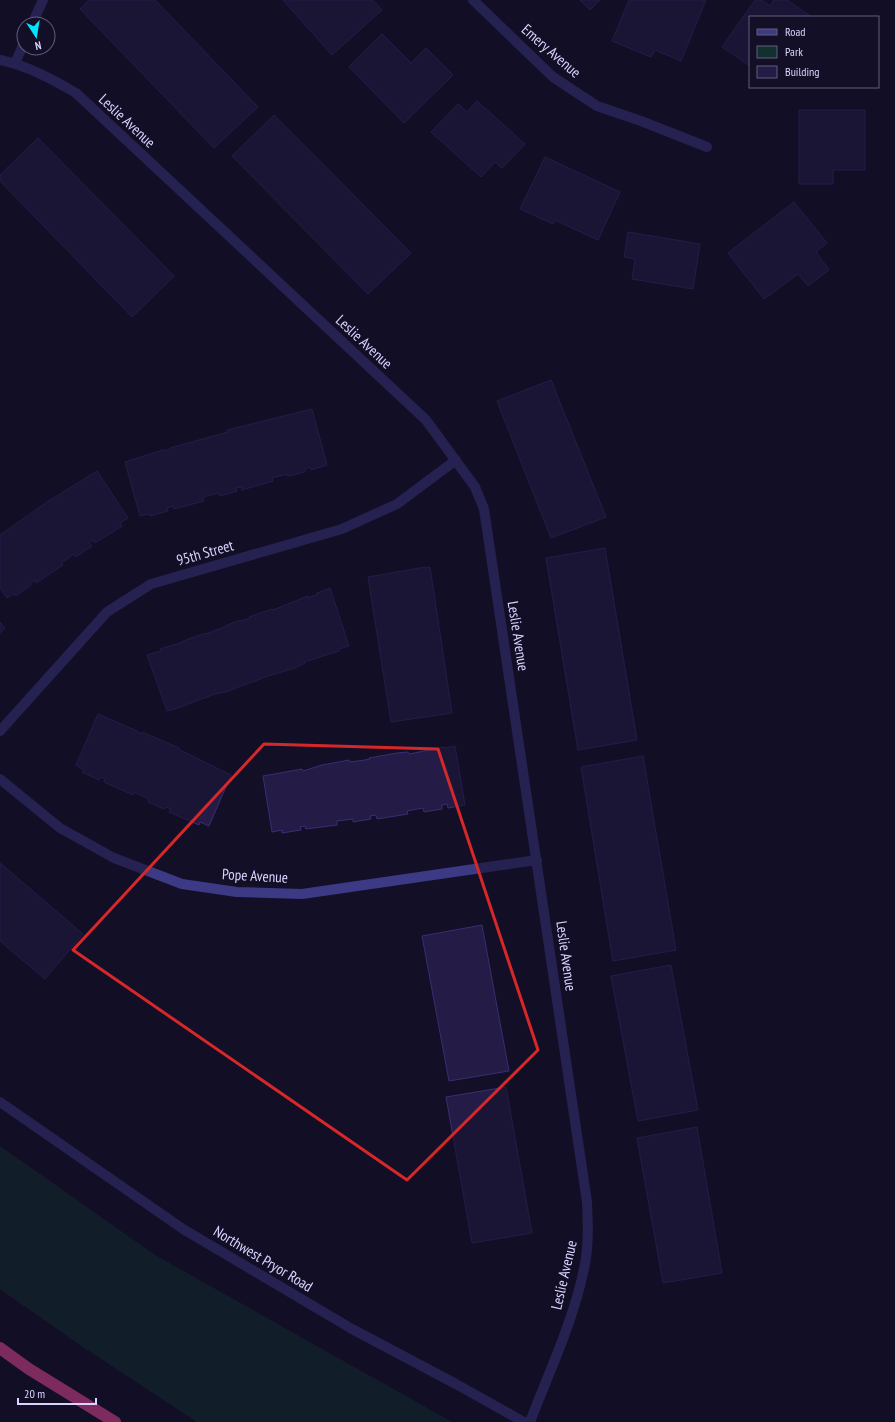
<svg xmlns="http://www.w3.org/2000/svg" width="895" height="1422" font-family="'PT Sans Narrow',sans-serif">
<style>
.green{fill:#12302f}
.building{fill:#241b47;stroke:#3b2d73}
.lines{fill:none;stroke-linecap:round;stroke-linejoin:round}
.minor{stroke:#3d3a85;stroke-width:10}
.highway{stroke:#ff4fa3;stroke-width:12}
.marked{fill:none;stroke:#d62828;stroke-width:3;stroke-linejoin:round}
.labels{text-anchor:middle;stroke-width:3.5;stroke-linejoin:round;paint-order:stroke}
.street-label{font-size:15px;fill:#d9d4ff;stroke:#130f26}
</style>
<rect width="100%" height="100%" fill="#130f26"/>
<path class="green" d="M0 1146 155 1255 452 1422H197L77 1343 0 1289Z"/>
<path class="building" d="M89 0H155L258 107 214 148 80 9Z
M283 0H373L382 10 332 55Z
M580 0H600L590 10Z
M629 0H706L681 61 655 50 651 57 612 41Z
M755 0H761L770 6 774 0H787L809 15 808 17H750V66L722 47Z
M382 34 411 63 426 48 453 75 404 123 349 67Z
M477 101 525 144 502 168 495 162 481 177 431 132 458 104 467 112Z
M799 110H865V170H833V184H799Z
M274 115 411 253 368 294 232 156Z
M38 138 174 276 132 317 0 181V175Z
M545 157 620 192 598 240 555 220 553 224 520 209Z
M794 202 827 243 816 252 829 270 808 286 798 274 764 299 728 253Z
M628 232 700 244 693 289 632 279 635 259 624 257Z
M551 380 606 517 551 538 497 401Z
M312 409 327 465 311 470 310 467 305 469V472L288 476 287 474 272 478 273 481 242 490V487L236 488 237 491 220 496 219 493 203 497 204 501 174 509 173 506 167 508 168 511 150 516 149 514 140 516 125 462 163 450H170V448L228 432 227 430Z
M97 471 128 518 120 523 122 526 95 543 93 540 89 543 92 546 76 557 74 554 61 563 63 565 36 583 35 580 30 583 31 585 16 596 14 594 7 598 0 588V535L47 502Z
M605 548 637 740 578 750 546 558Z
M425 567V568L430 567 452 713 391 722 368 577Z
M330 588 349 646 339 649V651L304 662 305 663 295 668 268 676 223 693V692L212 695 178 708 167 711 147 655 161 651 160 649 173 645 183 642V641L206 633V634L227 626V625L241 620 242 621 250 618 249 617 272 609 273 610 308 596V598L318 594 317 593Z
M0 622 5 628 0 633Z
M98 714 135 730 141 734 142 732 179 748 178 749 231 775 209 826 200 822 199 825 169 812 171 809 166 807 164 809 148 802 149 799 134 792 133 795 104 782 105 779 101 777 99 780 82 772 84 770 76 765Z
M455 746 465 805 448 808 447 804 442 805V809L424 812 423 808 407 811 408 814 377 819 376 815 370 816 371 819 353 822V819L337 821V825L306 829 305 826 300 827 301 830 282 833V830L272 832 263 776 302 769 303 771 322 765 349 760 350 762 365 760 370 759 369 758 397 753 408 752 409 754 444 747V748Z
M643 756 676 950 613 961 581 767Z
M0 863 83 934 45 979 0 941Z
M482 925 509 1071 449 1081 422 936Z
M671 965 698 1110 638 1121 611 976Z
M506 1087 532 1233 472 1243 446 1097Z
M697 1127 722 1273 663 1283 637 1138Z"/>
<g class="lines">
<path class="minor" d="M473 0 553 77 597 106 641 121 707 147
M32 24 43 0
M0 60C28 66 52 79 76 93L426 420 475 487 484 509 587 1202C588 1224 589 1247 584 1269 573 1322 549 1372 530 1422
M15 63 24 43
M0 731 107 612 151 584 342 529 397 504 456 460
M0 779 60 828 114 858 182 884 237 892 302 894 537 860
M0 1102 183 1229 352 1329 456 1384 524 1422"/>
<path class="highway" d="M0 1348 29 1369 115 1422"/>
</g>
<path d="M0 0H895V1422H0ZM264 744 438 749 538 1050 407 1180 73 950Z" fill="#130f26" fill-opacity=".55" fill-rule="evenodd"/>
<path class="marked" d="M264 744 438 749 538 1050 407 1180 73 950Z"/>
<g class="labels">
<g class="street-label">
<text transform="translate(551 51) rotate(41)" y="5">Emery Avenue</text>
<text transform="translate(127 121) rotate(43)" y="5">Leslie Avenue</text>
<text transform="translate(364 342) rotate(43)" y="5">Leslie Avenue</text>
<text transform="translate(205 553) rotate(-16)" y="5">95th Street</text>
<text transform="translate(518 636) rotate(81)" y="5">Leslie Avenue</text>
<text transform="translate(255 876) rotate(3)" y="5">Pope Avenue</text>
<text transform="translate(566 956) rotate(82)" y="5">Leslie Avenue</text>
<text transform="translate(263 1259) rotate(31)" y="5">Northwest Pryor Road</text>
<text transform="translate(564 1275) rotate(-77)" y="5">Leslie Avenue</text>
</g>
</g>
<rect x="749" y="16" width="130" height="72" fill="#130f26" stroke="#625e7d"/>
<rect x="757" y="29" width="20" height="6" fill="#3d3a85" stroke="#625e7d"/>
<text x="785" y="36" font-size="12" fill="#d9d4ff">Road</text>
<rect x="757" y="46" width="20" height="12" fill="#12302f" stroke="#625e7d"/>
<text x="785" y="56" font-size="12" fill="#d9d4ff">Park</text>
<rect x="757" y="66" width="20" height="12" fill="#241b47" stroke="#625e7d"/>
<text x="785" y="76" font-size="12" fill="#d9d4ff">Building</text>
<g transform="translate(36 36) rotate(168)"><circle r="19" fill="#130f26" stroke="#625e7d"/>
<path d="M0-3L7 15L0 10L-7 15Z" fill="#00e5ff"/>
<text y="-6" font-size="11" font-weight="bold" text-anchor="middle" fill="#d9d4ff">N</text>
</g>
<path d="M18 1398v6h78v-6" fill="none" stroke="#d9d4ff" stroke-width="2"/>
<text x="24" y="1398" font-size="12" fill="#d9d4ff" stroke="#130f26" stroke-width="3" paint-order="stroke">20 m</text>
</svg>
